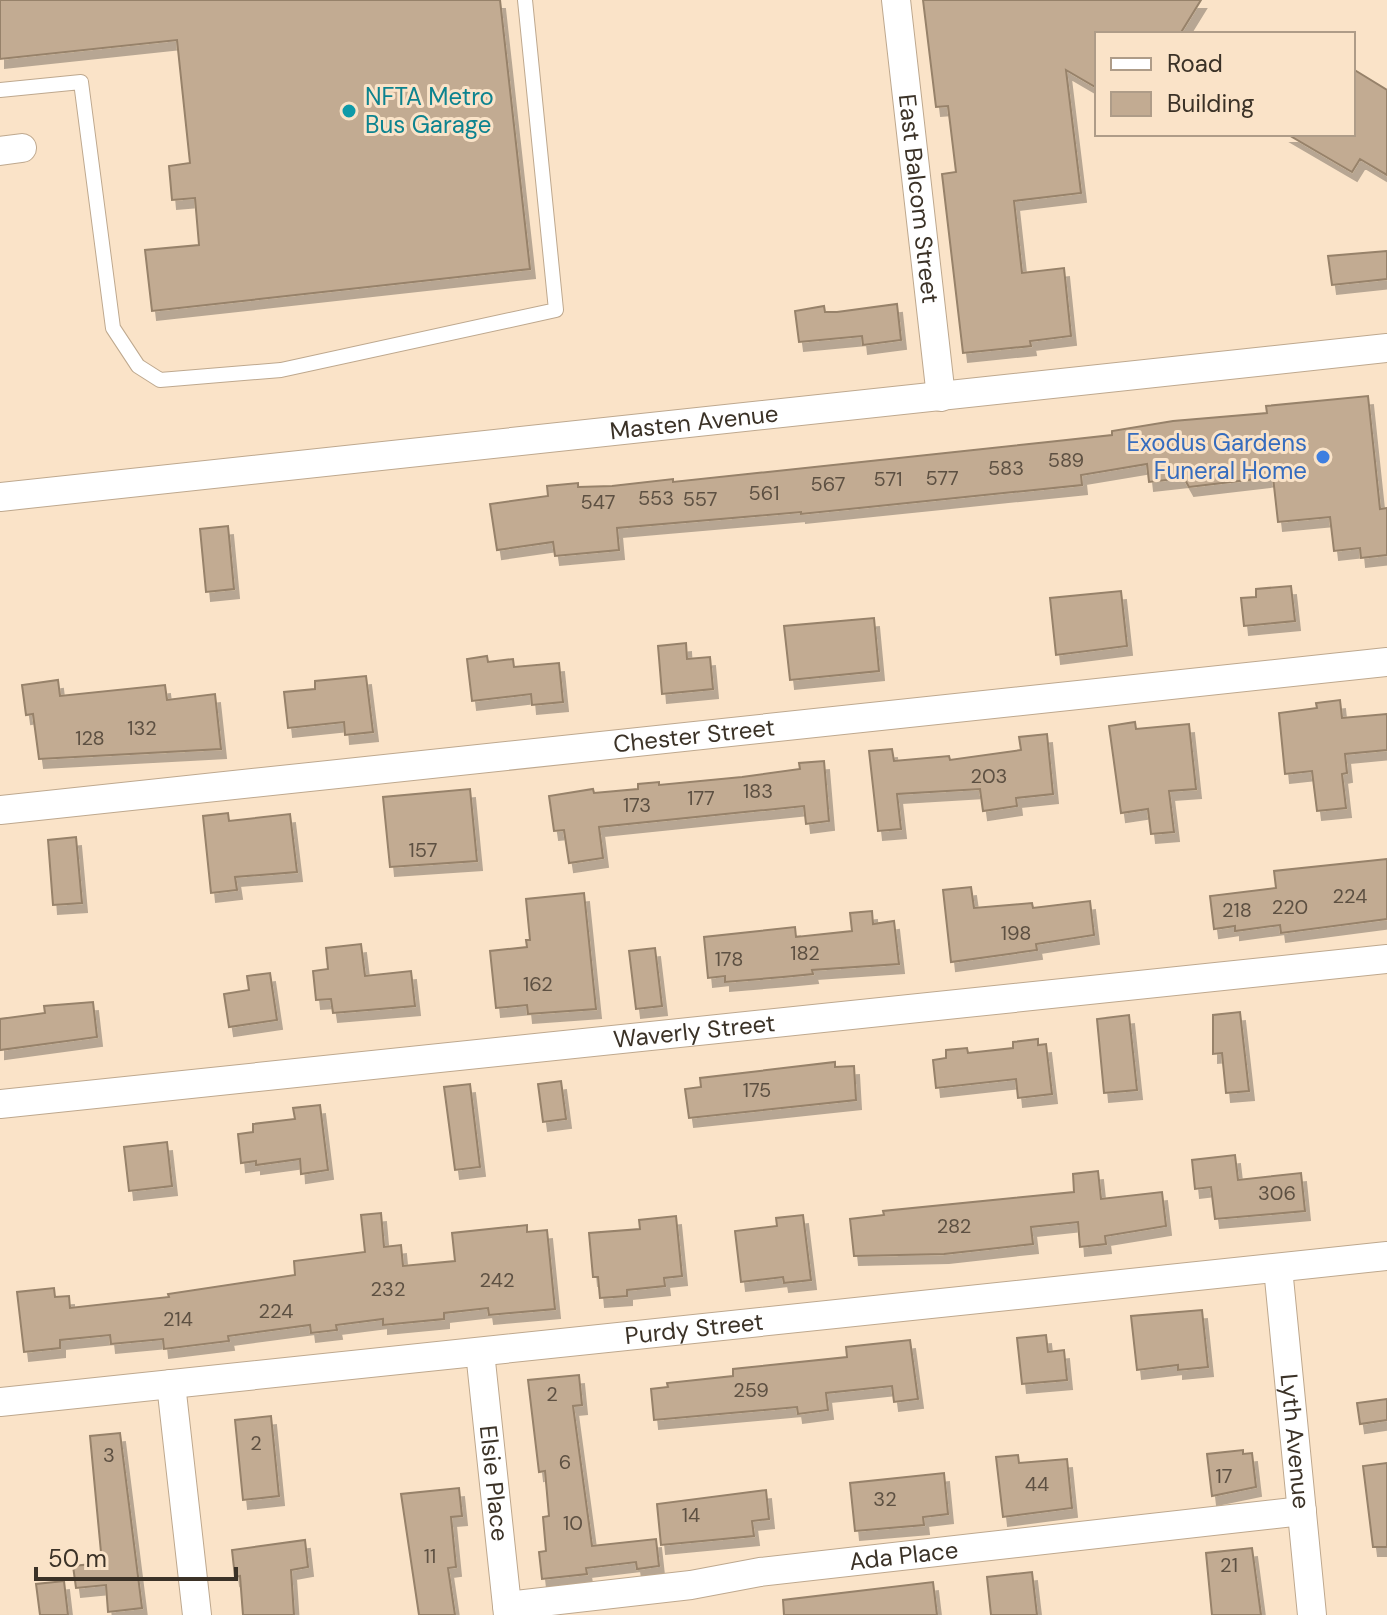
<svg xmlns="http://www.w3.org/2000/svg" width="1387" height="1615" font-family="'DM Sans',sans-serif">
<style>
.building{fill:#c2ab92;stroke:#97826a;stroke-width:2;filter:url(#shadow)}
.lines{fill:none;stroke-linecap:round;stroke-linejoin:round}
.lane-casing{stroke:#bea88e;stroke-width:16}
.street-casing{stroke:#bea88e;stroke-width:30}
.lane{stroke:#fff;stroke-width:14}
.street{stroke:#fff;stroke-width:28}
.culture-dot{fill:#0f9aa8;stroke:#fae3c8;stroke-width:3}
.shop-dot{fill:#3f7fe0;stroke:#fae3c8;stroke-width:3}
.labels{text-anchor:middle;stroke-width:6;stroke-linejoin:round;paint-order:stroke}
.number-label{font-size:20px;fill:#5d5042}
.culture-label{font-size:24px;fill:#0d838f;stroke:#fae3c8;text-anchor:start}
.street-label{font-size:24px;fill:#3b3227;stroke:#fae3c8}
.shop-label{font-size:24px;fill:#366cbe;stroke:#fae3c8;text-anchor:end}
</style>
<defs>
<filter id="shadow"><feDropShadow dx="5" dy="9" stdDeviation="0" flood-color="#0004"/></filter>
</defs>
<rect width="100%" height="100%" fill="#fae3c8"/>
<path class="building" d="M0 0H500L530 269 152 311 145 250 199 245 195 198 172 200 169 166 190 163 177 40 0 59Z
M923 0H1201L1180 34H1097V88L1066 70 1081 193 1014 201 1022 273 1064 268 1071 336 1030 341 1031 346 963 353 942 174 956 172 948 106 936 107Z
M1353 69 1387 90V175L1360 159 1352 172 1287 134H1353Z
M1387 251V279L1332 285 1328 256Z
M897 304 901 340 863 345 862 336 799 342 795 311 824 306 825 312H837Z
M1368 396 1380 509 1387 508V555L1361 558 1360 548 1334 551 1330 517 1278 522 1273 477 1189 487 1184 478 1149 482 1147 464 1081 475 1082 485 801 514V512L617 528 619 550 555 556 553 542 497 550 490 504 548 496 547 486 578 483V487L612 486 673 479V482L1048 442 1112 435V431L1173 421 1267 413 1266 406Z
M228 526 234 589 206 592 200 529Z
M1291 586 1295 621 1244 626 1241 598 1256 597V589Z
M1121 591 1127 646 1056 655 1050 598Z
M874 618 879 671 790 680 784 626Z
M686 643 687 659 710 657 713 689 662 694 658 646Z
M487 656 488 662 513 659 514 667 559 663 563 702 532 705 531 694 472 701 467 659Z
M366 676 373 732 345 735 344 722 288 728 284 692 315 689V681Z
M58 680 60 696 165 685 167 700 215 694 221 749 39 759 33 714 26 715 22 685Z
M1340 700 1342 718 1387 714V750L1345 754 1347 773 1342 774 1346 808 1317 811 1312 771 1285 774 1279 713 1317 708 1316 703Z
M1135 722 1136 729 1189 724 1196 789 1169 791 1174 832 1151 834 1148 809 1121 813 1109 726Z
M1047 734 1053 794 1016 798 1017 806 983 811 980 789 897 794 901 829 878 831 869 751 892 749 894 761 949 756 950 760 1021 750 1019 737Z
M824 761 829 821 806 824 804 806 599 827 603 858 569 863 564 830 554 831 549 796 593 789 594 793 638 789V784L659 782V785L742 777 800 769 799 763Z
M470 789 477 861 390 867 383 797Z
M228 813 229 821 290 814 297 872 235 877 237 890 211 893 203 816Z
M76 837 82 903 53 905 48 840Z
M1387 859V919L1281 933 1280 925 1235 931V926L1214 929 1210 896 1276 888 1274 871Z
M971 887 974 908 1032 903 1033 908 1090 901 1094 935 1036 944 1037 950 951 962 943 890Z
M584 893 596 1009 528 1014 527 1005 496 1008 490 951 527 947 526 940H530L526 899Z
M872 911 873 924 894 921 899 964 812 970 813 974 783 977 725 982V976L708 978 704 937 795 927 796 937 852 931 850 913Z
M361 944 365 976 411 971 415 1006 333 1013 331 999 316 1000 313 971 328 969 326 948Z
M655 948 662 1006 636 1009 629 951Z
M270 973 277 1020 229 1027 224 994 249 990 247 976Z
M93 1002 97 1037 0 1050V1019L45 1013 44 1006Z
M1240 1012 1249 1091 1226 1093 1222 1053 1213 1054V1015Z
M1129 1015 1137 1090 1104 1093 1097 1019Z
M1038 1039V1045L1046 1044 1052 1094 1018 1098 1016 1079 936 1088 933 1060 946 1058V1050L967 1048 968 1053 1013 1048V1042Z
M835 1062V1067L854 1066 856 1100 689 1118 685 1089 701 1087 700 1078Z
M561 1081 566 1119 543 1122 538 1084Z
M470 1084 480 1167 455 1170 444 1087Z
M320 1105 328 1170 301 1174 300 1159 256 1165V1161L241 1163 238 1134 253 1132V1124L295 1119 293 1108Z
M167 1142 172 1186 129 1191 124 1147Z
M1235 1155 1238 1180 1301 1173 1305 1211 1215 1219 1211 1187 1195 1189 1192 1160Z
M1098 1171 1101 1199 1162 1192 1166 1226 1105 1236 1106 1244 1080 1247 1078 1222 1031 1227 1033 1244 944 1254 854 1256 850 1219 884 1215 883 1211 1074 1192 1073 1174Z
M381 1213 384 1247 401 1245 403 1266 455 1261 452 1233 527 1225V1232L547 1230 555 1309 489 1315 488 1308 444 1313V1319L383 1325V1319L336 1325 337 1330 311 1333 310 1325 228 1336 229 1341 164 1349 163 1339 111 1344 110 1335 60 1340V1348L24 1352 17 1292 54 1288 55 1297 69 1296 70 1308 169 1297 168 1294 295 1275 294 1261 365 1252 361 1215Z
M803 1215 811 1280 784 1283 783 1277 741 1282 735 1231 777 1226 776 1218Z
M676 1216 682 1276 664 1278 665 1286 627 1290V1296L600 1298 598 1277H593L589 1233 640 1229 639 1220Z
M1202 1310 1208 1367 1178 1370V1365L1137 1370 1131 1316Z
M1046 1335 1048 1352 1064 1350 1067 1380 1022 1384 1017 1338Z
M910 1340 918 1399 894 1402 892 1386 826 1393 828 1410 798 1414 797 1407 654 1420 651 1389 668 1387 667 1383 733 1376V1369L847 1357 846 1347Z
M579 1375 582 1405 573 1406 592 1546 656 1539 659 1566 637 1569 636 1562 586 1568 587 1574 542 1579 539 1552 546 1551 543 1517 549 1516 545 1471 539 1472 528 1380Z
M1387 1399V1420L1360 1424 1357 1403Z
M271 1416 279 1496 243 1500 235 1420Z
M120 1433 142 1608 108 1612 106 1585 76 1588 73 1566 102 1563 90 1436Z
M1243 1450V1454L1252 1453 1256 1487 1212 1496 1207 1454Z
M1018 1455 1019 1463 1067 1459 1072 1508 1003 1517 996 1457Z
M1387 1463V1547H1373L1363 1466Z
M944 1473 948 1514 923 1517 924 1525 855 1531 850 1483Z
M459 1488 462 1516 451 1517 456 1567 448 1568 455 1615H419L401 1494Z
M766 1490 769 1519 752 1521 754 1536 661 1545 657 1504Z
M305 1540 308 1567 291 1570 294 1615H243L240 1576 235 1577 232 1550Z
M1252 1548 1261 1615H1212L1206 1553Z
M1032 1572 1037 1615H991L987 1577Z
M64 1581 68 1615H40L36 1584Z
M933 1582 937 1615H784L783 1600Z"/>
<g class="lines">
<g class="lane-casing">
<path id="lane" d="M0 90 81 82 113 328 138 366 160 380 281 370 556 310 525 0"/>
</g>
<g class="street-casing">
<g id="street">
<path id="s1" d="M896 0 941 397"/>
<path d="M0 151 22 148"/>
<path id="s2" d="M0 497 1387 348"/>
<path id="s3" d="M0 810 1387 662"/>
<path id="s4" d="M0 1104 1387 959"/>
<path id="s5" d="M1278 1268 1312 1615"/>
<path id="s6" d="M480 1352 508 1615"/>
<path d="M171 1384 197 1615"/>
<path id="s7" d="M0 1402 1387 1256"/>
<path id="s8" d="M507 1606 691 1585 760 1572 1302 1511"/>
</g>
</g>
<use href="#lane" class="lane"/>
<use href="#street" class="street"/>
</g>
<circle class="culture-dot" cx="349" cy="111" r="8"/>
<circle class="shop-dot" cx="1323" cy="457" r="8"/>
<g class="labels">
<g class="number-label">
<text x="1066" y="467">589</text>
<text x="1006" y="475">583</text>
<text x="942" y="485">577</text>
<text x="888" y="486">571</text>
<text x="828" y="491">567</text>
<text x="764" y="500">561</text>
<text x="656" y="505">553</text>
<text x="700" y="506">557</text>
<text x="598" y="509">547</text>
<text x="142" y="735">132</text>
<text x="90" y="745">128</text>
<text x="989" y="783">203</text>
<text x="758" y="798">183</text>
<text x="701" y="805">177</text>
<text x="637" y="812">173</text>
<text x="423" y="857">157</text>
<text x="1350" y="903">224</text>
<text x="1290" y="914">220</text>
<text x="1237" y="917">218</text>
<text x="1016" y="940">198</text>
<text x="805" y="960">182</text>
<text x="729" y="966">178</text>
<text x="538" y="991">162</text>
<text x="757" y="1097">175</text>
<text x="1277" y="1200">306</text>
<text x="954" y="1233">282</text>
<text x="497" y="1287">242</text>
<text x="388" y="1296">232</text>
<text x="276" y="1318">224</text>
<text x="178" y="1326">214</text>
<text x="751" y="1397">259</text>
<text x="552" y="1401">2</text>
<text x="256" y="1450">2</text>
<text x="109" y="1462">3</text>
<text x="565" y="1469">6</text>
<text x="1224" y="1483">17</text>
<text x="1037" y="1491">44</text>
<text x="885" y="1506">32</text>
<text x="691" y="1522">14</text>
<text x="573" y="1530">10</text>
<text x="430" y="1563">11</text>
<text x="1229" y="1572">21</text>
</g>
<g class="culture-label">
<text x="365" y="105">NFTA Metro<tspan x="365" dy="28">Bus Garage</tspan></text>
</g>
<g class="street-label">
<text dy="8" stroke="none"><textPath href="#s1" startOffset="200">East Balcom Street</textPath></text>
<text dy="8" stroke="none"><textPath href="#s2" startOffset="698">Masten Avenue</textPath></text>
<text dy="8" stroke="none"><textPath href="#s3" startOffset="698">Chester Street</textPath></text>
<text dy="8" stroke="none"><textPath href="#s4" startOffset="698">Waverly Street</textPath></text>
<text dy="8" stroke="none"><textPath href="#s7" startOffset="698">Purdy Street</textPath></text>
<text dy="8" stroke="none"><textPath href="#s5" startOffset="174">Lyth Avenue</textPath></text>
<text dy="8" stroke="none"><textPath href="#s6" startOffset="132">Elsie Place</textPath></text>
<text dy="8" stroke="none"><textPath href="#s8" startOffset="400">Ada Place</textPath></text>
</g>
<g class="shop-label">
<text x="1307" y="451">Exodus Gardens<tspan x="1307" dy="28">Funeral Home</tspan></text>
</g>
</g>
<rect x="1095" y="32" width="260" height="104" fill="#fae3c8" stroke="#ae9c88" stroke-width="2"/>
<rect x="1111" y="58" width="40" height="12" fill="#ffffff" stroke="#ae9c88" stroke-width="2"/>
<text x="1167" y="72" font-size="24" fill="#3b3227">Road</text>
<rect x="1111" y="92" width="40" height="24" fill="#c2ab92" stroke="#ae9c88" stroke-width="2"/>
<text x="1167" y="112" font-size="24" fill="#3b3227">Building</text>
<path d="M36 1567v12h200v-12" fill="none" stroke="#3b3227" stroke-width="4"/>
<text x="48" y="1567" font-size="24" fill="#3b3227" stroke="#fae3c8" stroke-width="6" paint-order="stroke">50 m</text>
</svg>
